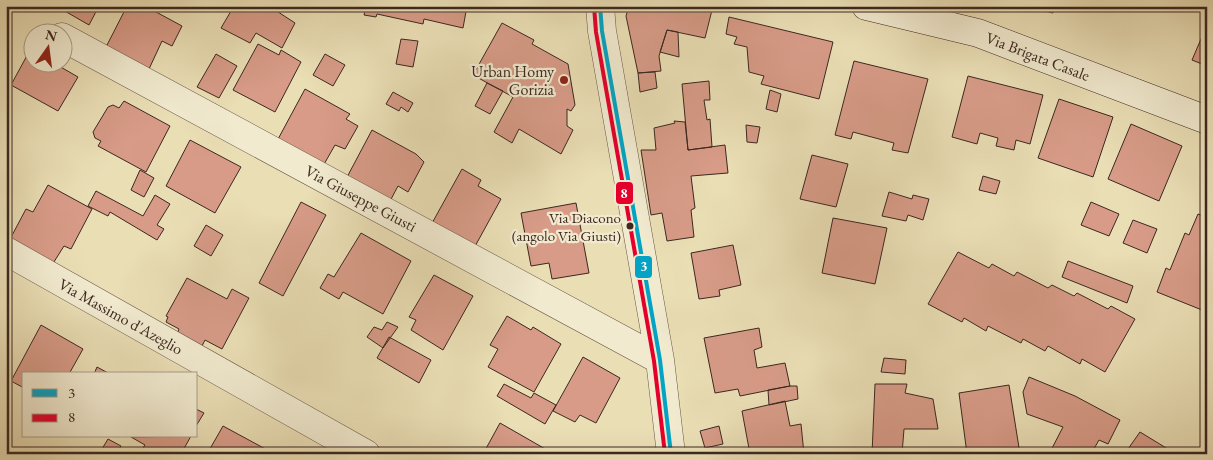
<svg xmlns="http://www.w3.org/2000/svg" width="1213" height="460" font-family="'EB Garamond',serif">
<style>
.building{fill:#d79b87;stroke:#3c2820}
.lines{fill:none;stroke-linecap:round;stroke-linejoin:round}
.street-casing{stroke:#685645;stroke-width:29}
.secondary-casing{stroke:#3c2820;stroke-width:29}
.street{stroke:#f1eacf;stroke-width:28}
.secondary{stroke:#f1eacf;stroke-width:28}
.bus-1-casing{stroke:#f1eacf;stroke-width:8}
.bus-2-casing{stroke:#f1eacf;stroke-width:8}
.bus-1{stroke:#03a3c5;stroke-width:4}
.bus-2{stroke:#e4002b;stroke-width:4}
.poi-dot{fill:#8f2418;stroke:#f1eacf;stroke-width:2}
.bus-dot{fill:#3c2820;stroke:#f1eacf;stroke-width:2}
.labels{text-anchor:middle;stroke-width:4.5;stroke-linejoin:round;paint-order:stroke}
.bus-label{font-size:15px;fill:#3c2820;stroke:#f1eacf;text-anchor:end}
.street-label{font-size:16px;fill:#3c2820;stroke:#f1eacf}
.poi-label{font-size:16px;fill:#3c2820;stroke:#f1eacf;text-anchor:end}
.line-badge{stroke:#f1eacf;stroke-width:2}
.badge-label{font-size:14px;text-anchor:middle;font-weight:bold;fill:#fff}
</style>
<rect width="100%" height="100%" fill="#eadeb5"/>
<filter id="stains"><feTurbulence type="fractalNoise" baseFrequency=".004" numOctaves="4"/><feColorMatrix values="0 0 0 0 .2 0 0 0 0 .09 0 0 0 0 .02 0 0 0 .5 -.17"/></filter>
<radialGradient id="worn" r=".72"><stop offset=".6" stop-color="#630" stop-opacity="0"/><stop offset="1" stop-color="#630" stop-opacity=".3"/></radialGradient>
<path class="building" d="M56 6H99L89 25Z
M127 6H145L182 26 172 46 162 41 149 69 106 47Z
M234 6H269L295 23 282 48 256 33 250 43 221 28Z
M363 6H467L463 28 424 19 423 24 377 14 376 17 364 15 366 7Z
M629 6H713L705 38 667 30 659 56 661 71 638 73 626 16Z
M1022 6H1054L1053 13Z
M729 17 833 42 819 99 761 84 764 76 749 72 747 47 734 44 737 37 726 34Z
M502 23 534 40 532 44 568 64 575 105 571 111 567 109V126L573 130 561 154 519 129 512 143 494 132 513 97 473 75Z
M1207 25V66L1192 60Z
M667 30 678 32 679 57 660 52Z
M401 39 418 41 413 67 396 64Z
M258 44 279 55 281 50 301 62 275 112 233 90Z
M30 50 32 51V62H52L78 77 58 111 11 85Z
M216 54 237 66 219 98 197 87Z
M325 54 345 65 333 86 313 75Z
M854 61 928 79 908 153 892 150 894 143 853 132 851 139 835 135Z
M655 72 657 88 640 92 638 73Z
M968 76 1043 95 1030 144 1016 140 1014 150 996 146 998 138 980 133 977 144 952 137Z
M709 81 710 100H704L707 120 710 119 712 147 688 150 682 84Z
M487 83 503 91 490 114 475 106Z
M305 89 350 114 346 119 358 126 345 149 335 145 323 166 277 141Z
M770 90 781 94 777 112 766 109Z
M393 92 413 103 408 112 401 107 399 111 386 104Z
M1059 99 1113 117 1093 177 1038 158Z
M124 101 170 126 146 172 98 146 101 141 95 138 93 132 108 107 113 105 119 108Z
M674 121 685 122 688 150 725 145 728 173 691 176 695 208 691 210 694 237 667 241 662 213 651 215 641 150H656L654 128 675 123Z
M1131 124 1182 146 1159 201 1108 179Z
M746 125 760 127 757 143 747 142Z
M372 130 416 154 424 162 408 192 398 186 389 203 346 179Z
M190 140 241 167 215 213 166 186Z
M812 155 848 164 836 207 800 199Z
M462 169 481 180 478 186 501 199 473 250 431 225Z
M140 170 154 178 144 197 131 190Z
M983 176 1000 181 996 194 979 190Z
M48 185 92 209 71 249 64 246 52 265 9 241 26 209 33 212Z
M96 191 143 216 155 195 170 204 157 225 164 229 157 240 110 212 108 216 88 206Z
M889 192 912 199 913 195 929 199 923 220 908 215 906 221 882 216Z
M301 202 326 215 283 296 259 283Z
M1091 202 1119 214 1109 236 1081 225Z
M576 203 589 273 552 279 549 263 531 266 521 213Z
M1198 214 1207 217V312L1157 292 1166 268 1170 270 1185 233 1189 235Z
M833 218 887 228 875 284 822 273Z
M1133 220 1157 229 1147 253 1123 243Z
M206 225 223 235 211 256 194 246Z
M361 233 411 261 383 314 343 292 339 299 320 288 328 274 334 277Z
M733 245 741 285 719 290 720 296 699 299 691 253Z
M958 252 989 268 992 264 1014 276 1017 272 1048 288 1052 285 1074 296 1077 293 1108 309 1111 306 1135 319 1105 372 1082 359 1080 364 1048 346 1045 351 1023 339 1021 343 988 326 986 331 964 318 962 322 928 304Z
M1068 261 1133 286 1127 303 1062 277Z
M434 275 473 296 443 350 411 330 416 320 409 317Z
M187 278 227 299 232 289 249 298 222 349 205 340 201 348 177 334 179 329 166 322 168 317 166 316Z
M507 316 531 330 533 327 561 344 534 392 488 367 498 349 490 345Z
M387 322 398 327 383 348 367 337 374 327 382 330Z
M41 325 83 349 69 374H24V388L11 381Z
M759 328 762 347 754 350 757 368 785 363 790 386 740 396 738 389 715 393 704 338Z
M389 337 431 360 419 383 377 358Z
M583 357 620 378 596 423 580 415 575 422 553 411Z
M884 358 906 360 905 374 881 372Z
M97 367 110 374H94Z
M1029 377 1075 396 1120 420 1108 444 1099 440 1091 454H1049L1063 427 1027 414 1023 392Z
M504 384 531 398 534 393 556 405 545 424 497 396Z
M875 384H907L905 393 933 399 938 429H904L902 454H872Z
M1009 385 1020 454H967L959 393Z
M790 386H797L798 399 769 405 768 390Z
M785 401 790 426 801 424 804 454H782V451L750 454 742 411Z
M196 409 204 413 196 426Z
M500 423 554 454H483Z
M223 426 271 452 270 454H207Z
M719 426 723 444 705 448 700 431Z
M1140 432 1176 454H1136L1128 449Z
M191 436 181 454H139L145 445 131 437Z
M108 439 121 446 116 454H99Z"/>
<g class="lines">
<g class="street-casing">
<path id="street" d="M600 6 602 31 660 360 671 454
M62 37 660 360
M6 251 366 454"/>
</g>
<g class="secondary-casing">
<path id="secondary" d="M866 6 978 33 1207 120"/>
</g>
<use href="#street" class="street"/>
<use href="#secondary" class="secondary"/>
<g class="bus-1-casing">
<path id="bus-1" d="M600 6 602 31 660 360 671 454"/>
</g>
<g class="bus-2-casing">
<path id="bus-2" d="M594 6 596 32 654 361 665 454"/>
</g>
<use href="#bus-1" class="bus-1"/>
<use href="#bus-2" class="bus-2"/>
</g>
<circle class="poi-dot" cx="564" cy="80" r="5"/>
<circle class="bus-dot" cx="630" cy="226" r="4.5"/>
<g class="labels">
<g class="bus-label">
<text x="621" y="223">Via Diacono<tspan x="621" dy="18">(angolo Via Giusti)</tspan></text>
</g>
<g class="street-label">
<text transform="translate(1038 56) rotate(21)" y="6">Via Brigata Casale</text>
<text transform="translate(361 198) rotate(28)" y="6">Via Giuseppe Giusti</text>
<text transform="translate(121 316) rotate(29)" y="6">Via Massimo d'Azeglio</text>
</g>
<g class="poi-label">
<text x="554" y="77">Urban Homy<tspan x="554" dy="18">Gorizia</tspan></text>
</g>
</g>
<g class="line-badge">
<rect x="615" y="181" width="19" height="24" rx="5" fill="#e4002b"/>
<rect x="634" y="255" width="19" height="24" rx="5" fill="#03a3c5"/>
</g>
<g class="badge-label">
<text x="624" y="198">8</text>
<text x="644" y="271">3</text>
</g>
<rect width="1213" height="460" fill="none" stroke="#eadeb5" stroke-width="25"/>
<rect x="8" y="8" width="1198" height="445" fill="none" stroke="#3c2820" stroke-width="2.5"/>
<rect x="12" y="12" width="1188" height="435" fill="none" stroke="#3c2820"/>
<rect x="22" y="372" width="175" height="65" fill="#f1eacf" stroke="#a99c89"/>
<rect x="32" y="389" width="25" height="8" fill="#03a3c5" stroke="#a99c89"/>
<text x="68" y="398" font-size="15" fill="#3c2820">3</text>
<rect x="32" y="414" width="25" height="8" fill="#e4002b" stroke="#a99c89"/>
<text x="68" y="422" font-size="15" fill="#3c2820">8</text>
<g transform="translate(48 48) rotate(14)"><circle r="24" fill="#f1eacf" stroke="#a99c89"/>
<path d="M0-4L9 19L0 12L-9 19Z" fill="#8f2418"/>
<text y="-8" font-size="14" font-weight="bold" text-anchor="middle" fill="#3c2820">N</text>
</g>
<rect width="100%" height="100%" filter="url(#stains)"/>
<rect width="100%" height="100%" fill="url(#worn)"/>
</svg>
